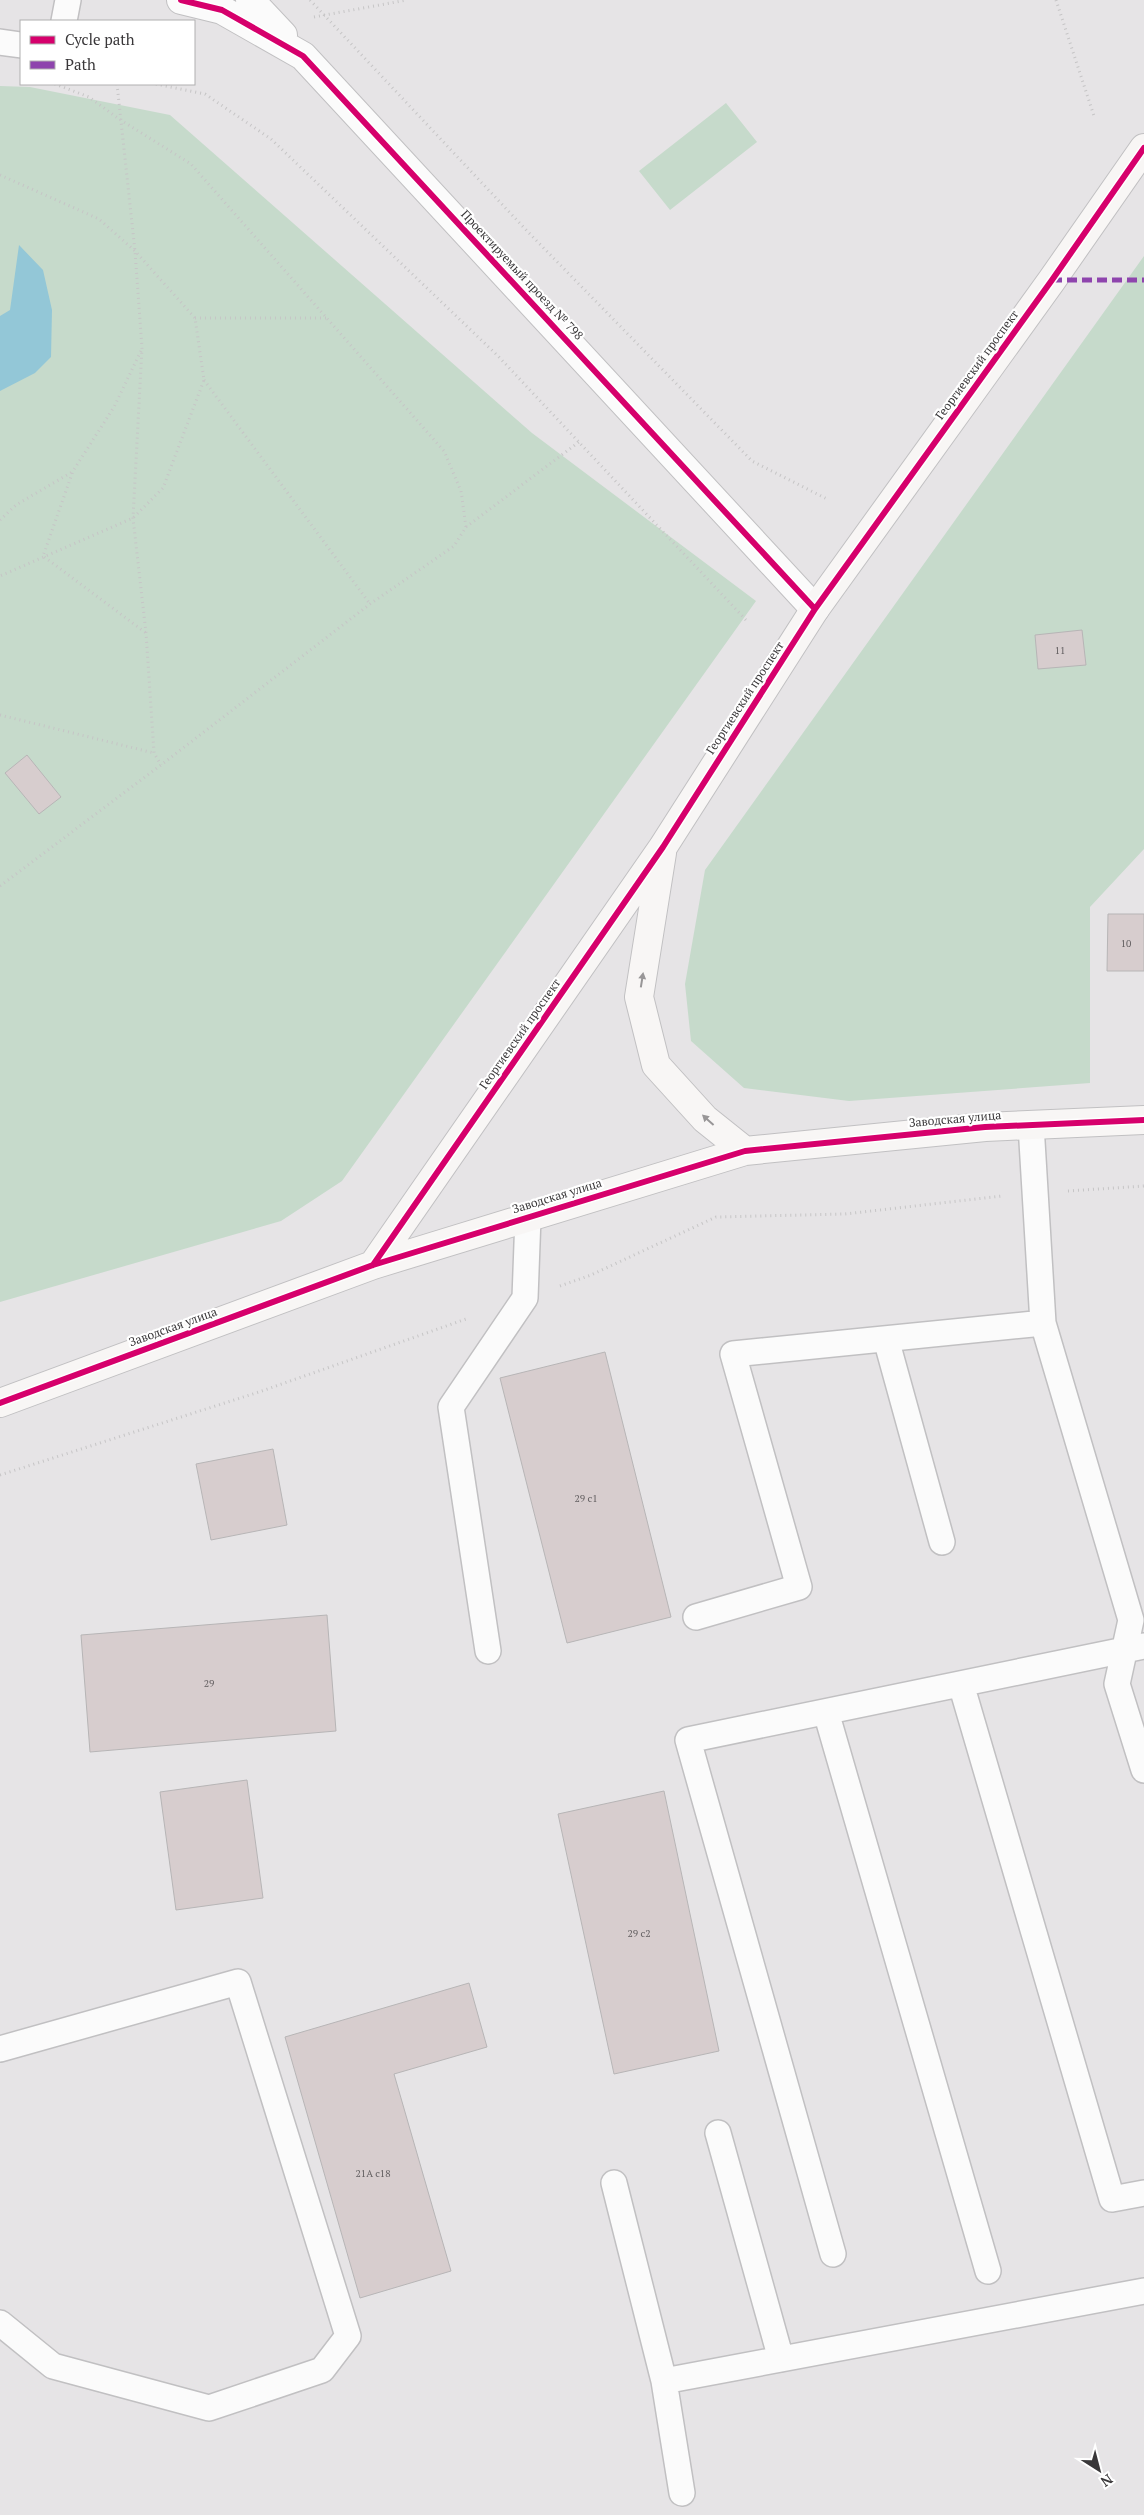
<svg xmlns="http://www.w3.org/2000/svg" width="1144" height="2515" font-family="'PT Serif',serif">
<style>
.green{fill:#c6dacb}
.water{fill:#93c7d7}
.building{fill:#d7cdce;stroke:#b7b5b6}
.lines{fill:none;stroke-linecap:round;stroke-linejoin:round}
.lane-casing{stroke:#c1c0c2;stroke-width:28}
.street-casing{stroke:#c1c0c2;stroke-width:30}
.secondary-casing{stroke:#c1c0c2;stroke-width:30}
.path{stroke:#c6c5c6;stroke-width:3;stroke-dasharray:1 4;stroke-linecap:butt}
.lane{stroke:#fbfbfb;stroke-width:25}
.street{stroke:#fbfbfb;stroke-width:28}
.secondary{stroke:#f8f6f5;stroke-width:28}
.quiet{stroke:#8e44ad;stroke-width:5;stroke-dasharray:10 5;stroke-linecap:butt}
.cycleway-casing{stroke:#fff;stroke-width:9}
.cycleway{stroke:#d6006c;stroke-width:6}
.oneway{fill:#989697}
.labels{text-anchor:middle;stroke-width:4.5;stroke-linejoin:round;paint-order:stroke}
.number-label{font-size:10px;fill:#646062}
.street-label{font-size:12px;fill:#393739;stroke:#fff}
</style>
<rect width="100%" height="100%" fill="#e6e4e6"/>
<path class="green" d="M0 86 30 87 170 115 532 433 756 601 342 1181 281 1221 0 1302Z
M726 103 757 142 670 210 639 171Z
M1144 256V849L1090 907V1083L849 1101 744 1088 691 1041 685 984 705 870Z"/>
<path class="water" d="M19 245 43 270 52 310 51 357 35 373 0 391V316L10 310Z"/>
<path class="building" d="M1082 630 1086 665 1038 669 1035 635Z
M27 755 61 797 39 814 5 773Z
M1108 914H1144V971H1107Z
M605 1352 671 1617 567 1643 500 1378Z
M273 1449 287 1525 211 1540 196 1464Z
M327 1615 336 1731 90 1752 81 1635Z
M247 1780 263 1898 176 1910 160 1792Z
M664 1791 719 2051 614 2074 558 1814Z
M469 1983 487 2047 394 2074 451 2271 360 2298 285 2037Z"/>
<g class="lines">
<g class="lane-casing">
<path id="lane" d="M64 21 68 0
M0 42 21 45
M1031 1125 1043 1323 1131 1620 1117 1684 1144 1770
M886 1339 942 1542
M696 1617 799 1587 733 1354 1043 1323
M488 1651 451 1407 525 1298 528 1217
M961 1684 1112 2199 1144 2193
M826 1712 988 2271
M0 2049 238 1982 348 2336 322 2370 209 2408 53 2366 0 2323
M718 2133 781 2359
M614 2183 664 2381 1144 2291
M833 2254 688 1740 1144 1646
M664 2381 682 2493"/>
</g>
<g class="street-casing">
<path id="street" d="M181 0 222 10 303 56 815 609
M250 0 283 35"/>
</g>
<g class="secondary-casing">
<path id="secondary" d="M662 853 639 997 656 1065 705 1119 745 1151
M373 1265 663 847 815 609 1052 280 1144 148
M0 1403 373 1265 745 1151 985 1127 1144 1120"/>
</g>
<path class="path" d="M310 0 529 233 752 461 827 499
M1056 0 1094 116
M314 17 407 0
M117 84 135 251 142 348 133 518 146 633 154 753 161 765
M156 84 205 94 271 139 498 356 746 620
M0 175 99 219 135 251 195 318 204 380 163 488 133 518 0 576
M195 318H327
M141 351 114 407 73 471 43 556 146 633
M204 380 370 604
M0 520 16 505 72 472
M466 527 579 442
M0 715 154 753
M0 886 161 765 370 604 454 546 466 527 461 491 444 451 191 164 119 119 89 97 55 84
M1068 1191 1144 1186
M560 1286 591 1275 716 1217 845 1214 1002 1196
M0 1475 259 1392 469 1318"/>
<use href="#lane" class="lane"/>
<use href="#street" class="street"/>
<use href="#secondary" class="secondary"/>
<path class="quiet" d="M1052 280H1144"/>
<g class="cycleway-casing">
<path id="cycleway" d="M181 0 222 10 303 56 815 609
M373 1265 663 847 815 609 1052 280 1144 148
M0 1403 373 1265 745 1151 985 1127 1144 1120"/>
</g>
<use href="#cycleway" class="cycleway"/>
</g>
<defs><path id="oneway-solid" d="M-6-.8H1V-3.2L6.5 0L1 3.2V.8H-6Z" transform="scale(1.25)"/></defs>
<g class="oneway">
<use href="#oneway-solid" transform="translate(642 980) rotate(-81)"/>
<use href="#oneway-solid" transform="translate(708 1120) rotate(-138)"/>
</g>
<g class="labels">
<g class="number-label">
<text x="1060" y="654">11</text>
<text x="1126" y="947">10</text>
<text x="586" y="1502">29 с1</text>
<text x="209" y="1687">29</text>
<text x="639" y="1937">29 с2</text>
<text x="373" y="2177">21А с18</text>
</g>
<g class="street-label">
<text transform="translate(522 275) rotate(47)" y="4">Проектируемый проезд № 798</text>
<text transform="translate(977 365) rotate(-54)" y="4">Георгиевский проспект</text>
<text transform="translate(745 698) rotate(-57)" y="4">Георгиевский проспект</text>
<text transform="translate(520 1034) rotate(-55)" y="4">Георгиевский проспект</text>
<text transform="translate(955 1119) rotate(-5)" y="4">Заводская улица</text>
<text transform="translate(557 1196) rotate(-17)" y="4">Заводская улица</text>
<text transform="translate(173 1327) rotate(-20)" y="4">Заводская улица</text>
</g>
</g>
<rect x="20" y="20" width="175" height="65" fill="#ffffff" stroke="#b0afb0"/>
<rect x="30" y="36" width="25" height="8" fill="#d6006c" stroke="#b0afb0"/>
<text x="65" y="45" font-size="15" fill="#393739">Cycle path</text>
<rect x="30" y="61" width="25" height="8" fill="#8e44ad" stroke="#b0afb0"/>
<text x="65" y="70" font-size="15" fill="#393739">Path</text>
<g transform="translate(1099 2470) rotate(144)" stroke="#ffffff" stroke-width="4" paint-order="stroke">
<path d="M0-4L9 19L0 12L-9 19Z" fill="#393739"/>
<text y="-8" font-size="14" font-weight="bold" text-anchor="middle" fill="#393739">N</text>
</g>
</svg>
